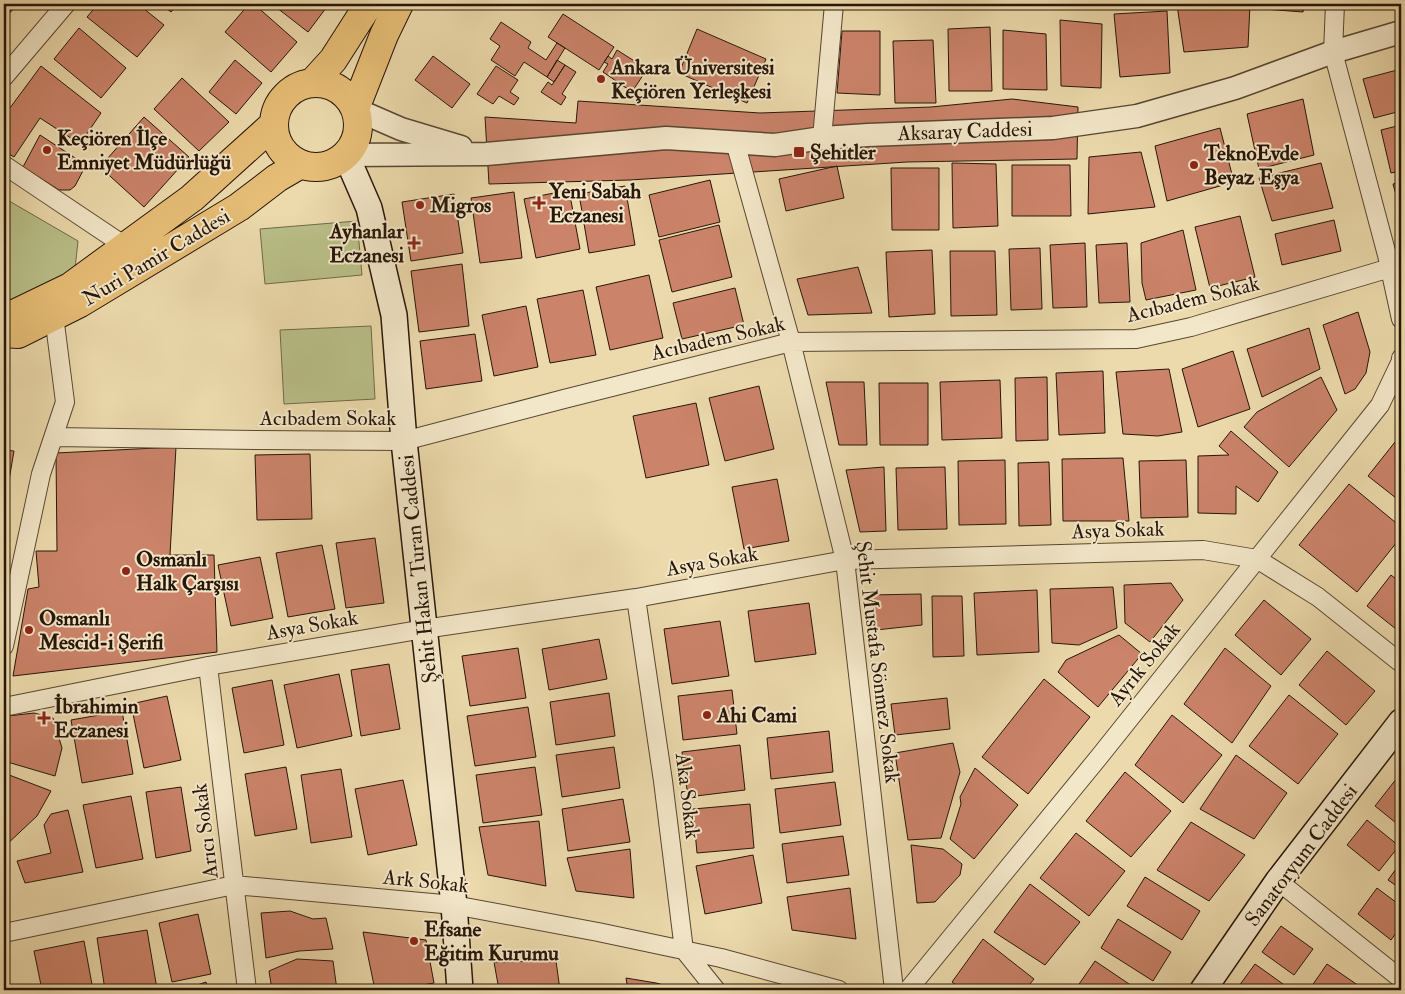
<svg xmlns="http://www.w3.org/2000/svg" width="1405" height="994" font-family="'IM FELL Double Pica',serif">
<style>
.green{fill:#b9bf88;stroke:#706a48}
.building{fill:#cb836a;stroke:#271609}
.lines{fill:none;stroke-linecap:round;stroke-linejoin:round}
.minor-casing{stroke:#584732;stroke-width:20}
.tertiary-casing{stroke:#584732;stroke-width:25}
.secondary-casing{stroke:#271609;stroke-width:28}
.primary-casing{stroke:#271609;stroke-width:30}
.minor{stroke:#f3e7c9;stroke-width:18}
.tertiary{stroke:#f3e7c9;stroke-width:22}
.secondary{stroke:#f3e7c9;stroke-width:25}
.primary{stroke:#e6bd76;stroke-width:28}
.poi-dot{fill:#8f2418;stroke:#f3e7c9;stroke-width:2}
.labels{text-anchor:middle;stroke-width:4;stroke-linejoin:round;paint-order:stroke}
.poi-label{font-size:21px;font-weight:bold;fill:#271609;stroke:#f3e7c9;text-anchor:start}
.street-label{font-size:21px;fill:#271609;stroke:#f3e7c9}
</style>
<rect width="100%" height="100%" fill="#ecdaac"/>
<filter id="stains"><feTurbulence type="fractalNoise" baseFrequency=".004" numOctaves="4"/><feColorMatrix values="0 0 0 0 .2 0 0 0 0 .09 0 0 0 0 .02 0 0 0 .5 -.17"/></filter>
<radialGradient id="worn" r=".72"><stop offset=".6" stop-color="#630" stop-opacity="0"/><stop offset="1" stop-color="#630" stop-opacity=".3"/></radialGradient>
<path class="green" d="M4 198 78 241 75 269 49 289 4 303Z
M357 221 362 275 265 284 260 229Z
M371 326 375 399 284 404 280 330Z"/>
<path class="building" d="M4 4H18L6 17 4 16Z
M98 4H138L164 25 137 57 87 17Z
M161 4H178L171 12Z
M249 4H254L297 42 271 72 225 32Z
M272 4H329L308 32Z
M1193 4H1250L1248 47 1184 52 1177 5Z
M1265 4H1304L1303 12 1264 9Z
M1167 11 1170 73 1120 77 1114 14Z
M563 14 614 47 599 70 548 37Z
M1060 20 1102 24 1101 88 1061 86Z
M501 22 531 42 528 48 546 60 557 43 565 48 547 77 524 62 515 76 491 60 500 46 490 39Z
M990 27 992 91H949L948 29Z
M79 28 126 68 101 98 54 59Z
M697 29 766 59 747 103 679 73Z
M1003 30 1046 34 1047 90 1003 89Z
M842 31H880V95L837 93Z
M933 40 936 103H895L893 41Z
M617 50 647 69 632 92 603 72 608 64 604 62 608 56 612 59Z
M433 56 470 84 452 108 415 80Z
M235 60 262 83 236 114 209 92Z
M557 60 565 65 554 82 547 77Z
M565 65 576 72 562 94 566 97 561 105 541 92 548 82 552 85Z
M41 66 101 113 80 144 40 118 14 157 4 151V116Z
M496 66 518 80 510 92 519 98 514 105 499 96 493 104 477 94Z
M1401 69V111L1374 118 1363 79Z
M182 78 229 122 199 151 154 109Z
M1012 99 1078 107 1077 159 907 162 630 180 489 184 485 117 576 123 578 101 760 113 931 107Z
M1303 99 1314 155 1259 169 1247 114Z
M144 117 189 157 144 207 100 167Z
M1401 125V171L1391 173 1381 130Z
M1220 128 1234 182 1167 201 1155 146Z
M40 135 86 165 75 186 70 190H59L23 167Z
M1141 152 1155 207 1088 214 1089 157Z
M952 163 996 164 998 226 953 228Z
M1321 163 1333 208 1272 221 1259 178Z
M1012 165H1070L1071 216H1012Z
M837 166 844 198 786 211 779 179Z
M891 168H939V230H892Z
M710 180 720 222 659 237 649 195Z
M1401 182V213L1393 184Z
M625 186 635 245 589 253 579 194Z
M569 190 580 249 536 258 524 199Z
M514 192 522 258 480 263 471 198Z
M454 194 463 253 411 261 402 202Z
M1240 216 1255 277 1210 288 1195 227Z
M1334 220 1341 251 1282 265 1275 234Z
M719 225 732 277 672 292 659 240Z
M1183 230 1196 290 1146 300 1142 283 1141 243Z
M1085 243 1087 307 1053 308 1050 245Z
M1127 243 1130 302 1099 303 1096 245Z
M1040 248 1042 309 1011 310 1009 249Z
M932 250 935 314 889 317 886 252Z
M950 251H995L997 315 951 316Z
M462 264 469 326 419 332 411 271Z
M858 267 872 313 808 315 797 279Z
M649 275 663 338 610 350 596 287Z
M735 288 744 325 682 339 673 303Z
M583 290 596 355 550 363 537 299Z
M526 306 538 367 494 376 482 315Z
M1358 312 1370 352 1366 373 1355 389 1345 394 1323 325Z
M1309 328 1320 369 1262 397 1247 349Z
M475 334 482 381 426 389 420 341Z
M1233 351 1250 409 1198 427 1182 369Z
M1169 369 1182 432 1158 436 1123 434 1116 372Z
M1103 371 1105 433 1059 435 1056 373Z
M1047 377 1048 440 1016 441 1015 378Z
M1321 377 1337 410 1289 467 1244 427 1257 412Z
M1000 380 1002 438 942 440 940 382Z
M826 382H864L867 445H839Z
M879 383H928V445H880Z
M759 386 774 449 725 461 709 398Z
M696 403 709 465 646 478 633 416Z
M1231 431 1278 472 1258 502 1236 486V514L1198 513V456L1229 455 1219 446Z
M1395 442 1401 448V502L1368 476Z
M176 447 170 555H214L217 652 13 676 28 589 39 587 36 551H57L56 453Z
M4 450 14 451 5 504 4 503Z
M310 454 312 519 257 520 255 455Z
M1123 458 1129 521H1063L1062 459Z
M1005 460 1006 524 959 525 958 461Z
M1186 460 1188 517 1141 518 1139 461Z
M1049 462 1051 525 1019 526 1018 463Z
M884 467 886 531 860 532 846 470Z
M945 467 947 529 898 530 896 468Z
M777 479 789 541 744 549 732 487Z
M1349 484 1401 527V537L1357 592 1299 545Z
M375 538 384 603 346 608 336 543Z
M322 545 335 609 288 617 276 553Z
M260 557 273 618 231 626 218 565Z
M1391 575 1401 583V633L1367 606Z
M1171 583 1183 600 1150 642 1125 623 1124 585Z
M1113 587 1117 628 1079 645 1052 643 1050 589Z
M1037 590 1039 652 977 655 974 593Z
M921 594 922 625 876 630 870 595Z
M932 596H962L964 656 933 657Z
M1264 600 1311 639 1281 675 1235 635Z
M809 603 816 654 755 662 748 611Z
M720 621 729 676 672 684 664 629Z
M1119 635 1142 654 1098 707 1058 672 1066 660Z
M599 639 607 679 549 690 542 649Z
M518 648 526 698 470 706 462 656Z
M1225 648 1271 686 1232 743 1184 704Z
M1327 651 1375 691 1346 725 1299 685Z
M389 664 400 729 361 736 351 670Z
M339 674 352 736 297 748 284 685Z
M1044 679 1090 717 1028 794 982 757Z
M272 680 284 745 244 753 232 688Z
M732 690 737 734 683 740 678 696Z
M609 693 615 736 556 745 550 702Z
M1289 695 1338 734 1298 784 1249 746Z
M167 696 181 760 144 768 131 704Z
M947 698 950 729 895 735 891 704Z
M528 707 536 757 475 766 467 716Z
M122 711 133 774 82 783 71 720Z
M34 713 53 718 62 748 55 776 4 761V733L8 716Z
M1172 715 1222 755 1183 803 1135 765Z
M829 731 833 772 771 779 767 738Z
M953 743 960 772 941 838 908 840 895 753Z
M740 745 745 790 688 797 682 752Z
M614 747 620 788 562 797 556 755Z
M1236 755 1287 793 1254 839 1200 809Z
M286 767 297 829 255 836 245 774Z
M535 767 542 815 483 823 476 775Z
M975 768 1018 805 974 859 950 839 961 804 960 797Z
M341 769 352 837 311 843 301 775Z
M1125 772 1171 811 1131 857 1086 821Z
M4 773 51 791 37 816 4 847Z
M1397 778 1401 781V827L1375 806Z
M403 780 417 845 368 855 355 789Z
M835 782 841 825 780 833 775 789Z
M181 787 191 851 156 858 146 792Z
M131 796 143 859 96 868 83 805Z
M623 799 630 842 568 851 562 809Z
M750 804 754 848 697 853 693 809Z
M68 810 83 872 25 883 17 861 51 853 44 825 51 814Z
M1367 820 1399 846 1379 871 1347 845Z
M539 821 546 886 488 875 479 827Z
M1191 822 1245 855 1209 901 1157 870Z
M1076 833 1125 871 1089 916 1040 878Z
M843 836 849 875 787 883 782 844Z
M911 845 943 849 962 864 960 875 935 902 917 903Z
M630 849 634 898 576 891 567 858Z
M753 855 762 903 705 914 696 866Z
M1401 862V889L1388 880Z
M1145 877 1200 911 1182 940 1127 906Z
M1030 884 1080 922 1045 965 994 932Z
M850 888 856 939 792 930 787 897Z
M1377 888 1401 906V926L1391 940 1358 914Z
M290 911 313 919 326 918 333 949 299 951 266 958 261 913Z
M198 914 211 974 172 982 159 923Z
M1118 919 1171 952 1153 981 1101 948Z
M1281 926 1313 949 1294 975 1262 952Z
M147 930 157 989 105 990 97 938Z
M363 932 426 940 434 983 395 990H375Z
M983 939 1034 979 1025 990H962L952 982Z
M84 941 93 990H42L34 951Z
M297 959 333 961 337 990H272L269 971Z
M556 961 560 990H499L494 962Z
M1095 961 1138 990H1081L1077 987Z
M1255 964 1290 989 1288 990H1236Z
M1327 964 1362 988 1360 990H1309Z
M626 978 656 983 671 987 677 990H628Z
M206 982 208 990H183Z"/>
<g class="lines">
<g class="minor-casing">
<path id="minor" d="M1335 4 1333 52 1387 255 1401 319
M4 77 66 4
M822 138 834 4
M735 142 791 342 845 560 894 990
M4 165 125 246
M54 437 255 440 404 441 564 399 791 342 1136 339 1191 327 1390 268
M636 598 663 781 684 950 716 990
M4 646 41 474 65 402 54 316
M208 666 247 990
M4 707 208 666 424 629 636 598 845 560 1203 550 1257 559 1318 597 1401 663
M1278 881 1401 979
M4 933 234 885 454 905 598 932 721 958 839 990
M908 990 1099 757 1380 405 1401 361V358"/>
</g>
<g class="tertiary-casing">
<path id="tertiary" d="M355 109 401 129 461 147
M346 155 486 154 666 138 775 145 822 138 868 135 1053 128 1137 116 1235 88 1333 52 1401 32"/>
</g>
<g class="secondary-casing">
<path id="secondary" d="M346 155 369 208 394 315 404 441 454 905 460 990
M1203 990 1278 881 1401 722"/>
</g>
<g class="primary-casing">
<path id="primary" d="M313 82 333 60 369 4
M274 125a42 42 0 1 1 84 0a42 42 0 1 1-84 0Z
M355 109 384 35 399 4
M9 314H14L70 287 192 198 274 124
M4 333 18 334 80 303 239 207 277 178 301 164"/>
</g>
<use href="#minor" class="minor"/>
<use href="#tertiary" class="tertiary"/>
<use href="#secondary" class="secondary"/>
<use href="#primary" class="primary"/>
</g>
<g class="poi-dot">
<circle cx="601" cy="79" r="5"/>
<circle cx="47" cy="150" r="5"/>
<rect x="793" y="146" width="12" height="12" rx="2.5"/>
<circle cx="1194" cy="165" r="5"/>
<path d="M536.5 195.5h5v5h5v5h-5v5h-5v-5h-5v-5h5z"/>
<circle cx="420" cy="205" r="5"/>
<path d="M411.5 235.5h5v5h5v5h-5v5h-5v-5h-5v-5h5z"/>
<circle cx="126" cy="571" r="5"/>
<circle cx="29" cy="630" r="5"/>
<circle cx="707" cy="715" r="5"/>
<path d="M41.5 710.5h5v5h5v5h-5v5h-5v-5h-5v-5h5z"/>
<circle cx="414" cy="941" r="5"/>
</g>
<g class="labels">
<g class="poi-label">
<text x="611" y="74">Ankara Üniversitesi<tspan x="611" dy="24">Keçiören Yerleşkesi</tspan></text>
<text x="57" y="145">Keçiören İlçe<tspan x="57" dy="24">Emniyet Müdürlüğü</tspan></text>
<text x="810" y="159">Şehitler</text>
<text x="1204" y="160">TeknoEvde<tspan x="1204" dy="24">Beyaz Eşya</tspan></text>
<text x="549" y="198">Yeni Sabah<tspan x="549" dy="24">Eczanesi</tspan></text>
<text x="430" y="212">Migros</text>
<text x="404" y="238" text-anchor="end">Ayhanlar<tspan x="404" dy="24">Eczanesi</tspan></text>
<text x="136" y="566">Osmanlı<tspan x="136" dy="24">Halk Çarşısı</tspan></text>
<text x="39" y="625">Osmanlı<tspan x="39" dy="24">Mescid-i Şerifi</tspan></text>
<text x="54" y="713">İbrahimin<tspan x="54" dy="24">Eczanesi</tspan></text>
<text x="717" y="722">Ahi Cami</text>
<text x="424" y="936">Efsane<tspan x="424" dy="24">Eğitim Kurumu</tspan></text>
</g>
<g class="street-label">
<text transform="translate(965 131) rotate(-2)" y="7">Aksaray Caddesi</text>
<text transform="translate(156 257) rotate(-31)" y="7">Nuri Pamir Caddesi</text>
<text transform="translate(1193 299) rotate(-14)" y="7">Acıbadem Sokak</text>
<text transform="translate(718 338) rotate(-13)" y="7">Acıbadem Sokak</text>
<text x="328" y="425">Acıbadem Sokak</text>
<text transform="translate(1118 530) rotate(-2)" y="7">Asya Sokak</text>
<text transform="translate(712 561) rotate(-10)" y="7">Asya Sokak</text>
<text transform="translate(418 569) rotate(-96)" y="7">Şehit Hakan Turan Caddesi</text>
<text transform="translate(312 625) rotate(-10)" y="7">Asya Sokak</text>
<text transform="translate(878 662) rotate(83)" y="7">Şehit Mustafa Sönmez Sokak</text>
<text transform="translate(1144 664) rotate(-51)" y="7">Ayrık Sokak</text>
<text transform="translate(688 796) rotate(83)" y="7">Aka Sokak</text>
<text transform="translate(205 831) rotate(-97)" y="7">Arıcı Sokak</text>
<text transform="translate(1301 855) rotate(-53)" y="7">Sanatoryum Caddesi</text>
<text transform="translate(426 881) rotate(6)" y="7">Ark Sokak</text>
</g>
</g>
<rect width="1405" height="994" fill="none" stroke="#ecdaac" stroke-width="20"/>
<rect x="5" y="5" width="1395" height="984" fill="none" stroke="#271609" stroke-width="2.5"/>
<rect x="10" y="10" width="1385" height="974" fill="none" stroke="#271609"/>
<rect width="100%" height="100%" filter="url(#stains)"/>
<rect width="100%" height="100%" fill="url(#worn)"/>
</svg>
